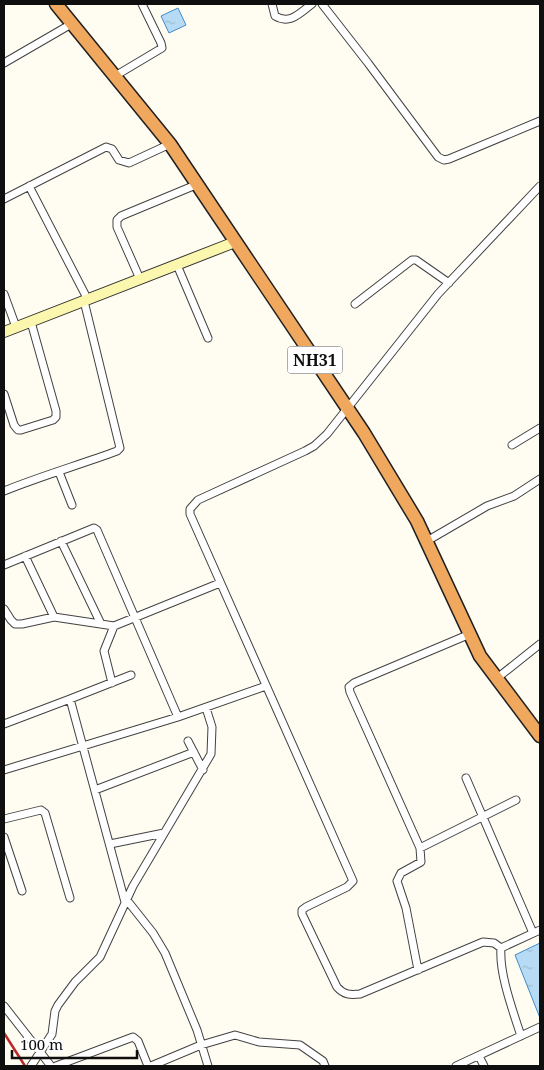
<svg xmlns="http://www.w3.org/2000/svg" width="544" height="1070" font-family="'Noto Serif',serif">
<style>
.water{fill:url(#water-ripples);stroke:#408dc9}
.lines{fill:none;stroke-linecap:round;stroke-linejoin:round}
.street-casing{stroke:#424242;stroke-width:9}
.secondary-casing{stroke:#313131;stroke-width:12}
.highway-casing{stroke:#202020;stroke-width:15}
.street{stroke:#fff;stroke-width:7}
.secondary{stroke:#fcf7ae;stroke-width:10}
.highway{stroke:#f0a75e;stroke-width:12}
.rail{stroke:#bb2a2b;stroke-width:2.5}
.labels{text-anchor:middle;stroke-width:5;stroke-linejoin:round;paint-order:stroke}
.shield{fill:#fff;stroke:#575757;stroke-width:1}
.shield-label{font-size:16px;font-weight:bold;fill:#0f0f0f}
</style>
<defs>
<pattern id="water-ripples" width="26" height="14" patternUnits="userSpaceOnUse" patternTransform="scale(1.25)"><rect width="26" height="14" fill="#b7dbf4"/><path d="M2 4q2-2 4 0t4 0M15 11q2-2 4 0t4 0" fill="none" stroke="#9cbbd0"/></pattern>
</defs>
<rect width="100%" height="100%" fill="#fffcf1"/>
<path class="water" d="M178 8 186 25 169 33 161 16Z
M540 943V1018L515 955Z"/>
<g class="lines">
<g class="street-casing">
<path id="street" d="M272 4 275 16C290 25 300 13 312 4
M322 4 368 63 438 157 444 160 449 159 540 121
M4 63 73 23
M115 76 162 48 161 43 142 4
M29 186 88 300
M4 199 106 147 112 149 119 160 129 163 170 144
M177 265 208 338
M140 279 117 227V220L121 216 198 184
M4 294 16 327
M355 304 412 260H416L449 283
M4 394 14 425 18 430H21L53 420 56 417V411L31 322
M512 445 540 428
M59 472 72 505
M4 491C41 476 79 465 117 451L120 448 84 301
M61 541 101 624
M427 541 487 506 514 496 540 479
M25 556 54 617
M4 565 94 528 97 530 178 717 266 686
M4 609 11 620 15 624H22L54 617 114 626 220 583
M496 679 540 644
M112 683 104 651 114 626
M70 699 131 675
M4 724 70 699 125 902
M188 741 203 770
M4 770 178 717
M466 778 533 933
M95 790 194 752
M4 819 41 810 45 813 70 898
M4 837 22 891
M110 844 164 833
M420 848 516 800
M126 899 153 933 165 953 197 1030 208 1066
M501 948 494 943 483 942 360 994C350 995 344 995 337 987L302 914V910L306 907 347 887 353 881 190 514V509L198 500 305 451 314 446 327 434 438 294 540 186
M418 970 406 908 397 881 401 873 421 862 420 848 350 692 349 687 354 683 470 634
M4 1006 51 1066
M521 1036C513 1011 499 974 501 948L540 930
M479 1056 484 1066
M31 1066 52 1034 55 1011 58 1005 75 982 100 957 133 886 211 754 212 727 206 708
M56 1066 133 1037 138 1041 148 1066
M151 1066 201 1045 235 1035 259 1042 300 1045 323 1061 325 1066
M456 1066 540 1027"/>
</g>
<g class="secondary-casing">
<path id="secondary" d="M4 332 235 242"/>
</g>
<g class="highway-casing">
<path id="highway" d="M56 4 170 144 364 433 417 521 480 656 540 736"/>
</g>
<use href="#street" class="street"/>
<use href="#secondary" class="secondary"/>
<use href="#highway" class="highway"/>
<path class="rail" d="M4 1033 25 1066"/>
</g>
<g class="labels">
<rect class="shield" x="287.5" y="346.5" width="55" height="27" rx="4"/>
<g class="shield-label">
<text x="315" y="366">NH31</text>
</g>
</g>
<rect width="544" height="1070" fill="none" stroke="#0f0f0f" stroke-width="10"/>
<path d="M12 1050v8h125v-8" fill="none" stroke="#0f0f0f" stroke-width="2.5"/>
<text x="20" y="1050" font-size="15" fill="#0f0f0f" stroke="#ffffff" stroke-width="4" paint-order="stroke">100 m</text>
</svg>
